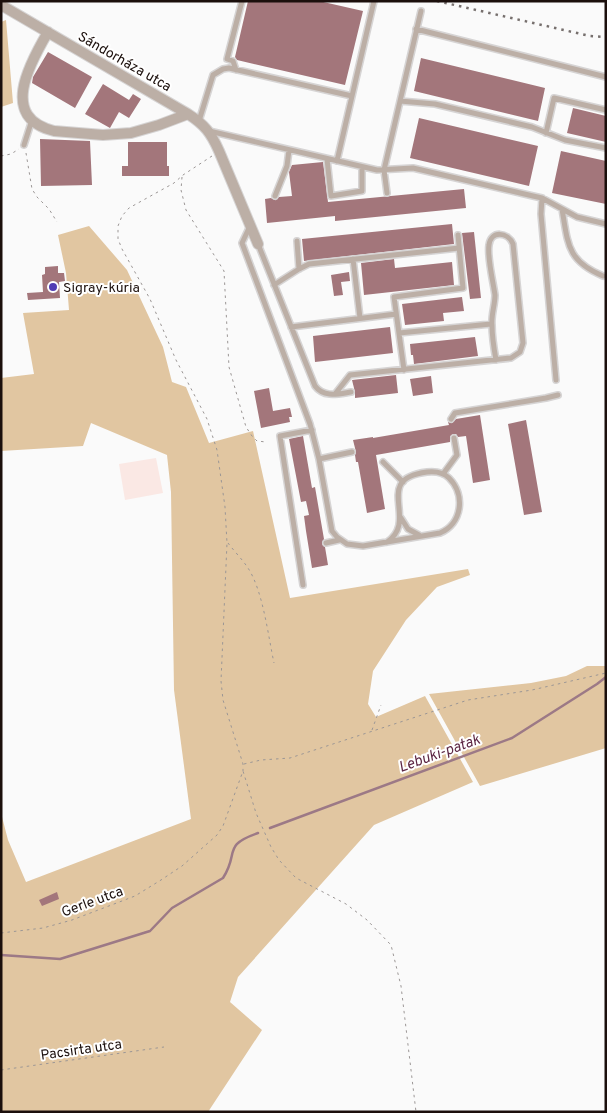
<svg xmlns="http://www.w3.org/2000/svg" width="607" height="1113" font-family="Overpass,sans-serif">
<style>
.built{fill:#fae8e4}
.green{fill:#e1c6a1}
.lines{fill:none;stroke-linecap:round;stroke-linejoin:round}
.stream{stroke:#9c7986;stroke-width:2.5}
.building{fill:#a3767b}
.lane-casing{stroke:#d6d4d4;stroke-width:8}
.street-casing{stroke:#d6d4d4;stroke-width:12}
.path{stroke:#9b9695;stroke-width:1;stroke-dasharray:2.5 4;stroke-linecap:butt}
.lane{stroke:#bcafa6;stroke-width:5}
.street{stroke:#bcafa6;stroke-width:10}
.rail{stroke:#766f6d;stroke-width:2.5;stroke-dasharray:2.5 5;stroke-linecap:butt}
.poi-dot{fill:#513cb4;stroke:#fff;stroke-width:2}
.labels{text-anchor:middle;stroke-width:4;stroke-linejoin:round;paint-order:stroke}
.street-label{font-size:14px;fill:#1b0f0c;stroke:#fff}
.poi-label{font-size:14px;fill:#1b0f0c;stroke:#fff;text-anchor:start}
.water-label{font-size:15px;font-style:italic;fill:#5d2744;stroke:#fff}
</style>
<rect width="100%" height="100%" fill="#fafafa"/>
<path class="built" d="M156 458 163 493 125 500 119 464Z"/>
<path class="green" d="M6 20 13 103 1 107V22Z
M89 226 127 270 163 347 172 382 186 387 209 443 253 431 290 598 468 569 470 575 437 587 406 620 373 671 368 704 376 717 425 696 473 782 374 825 238 977 230 1002 262 1030 208 1112H1V813L8 840 26 882 191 819 174 690 171 492 167 455 91 423 83 446 1 451V378L34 374 23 313 69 310 66 273 58 235Z
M587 666H606V748L480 786 429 694 531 683 566 676Z"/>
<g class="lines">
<path class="stream" d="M270 828 512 738 597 684 606 677
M1 955 60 959 150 931 172 908 223 878C240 852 221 846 258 833"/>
</g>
<path class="building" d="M248 1H319L363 11 345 85 237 60 235 57Z
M48 52 92 77 75 108 32 83 33 77Z
M421 58 545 88 538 121 414 91Z
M103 84 129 100 133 94 141 99 129 118 119 112 110 128 85 114Z
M573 108 606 116V142L567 133Z
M419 118 538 146 529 186 410 158Z
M40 139 90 141 92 185 41 186Z
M128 142H167V166H169V176H122V166H128Z
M561 151 606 161V204L552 193Z
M323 162 328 202 464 189 466 208 335 221V216L267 223 265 199 271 198 275 200 279 197 292 196 289 172 292 165Z
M452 224 454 244 304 261 302 239Z
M474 232 481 298 470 299 462 233Z
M394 259 395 268 452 262 454 285 364 295 361 263Z
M58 266V273H64L65 281 59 282 60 298 28 300 27 293 43 292 42 275 45 274V267Z
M349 272 350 281 341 282 343 295 334 296 331 275Z
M462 297 464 311 443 313 444 321 405 325 402 304Z
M390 327 393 353 315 362 313 336Z
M475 337 478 356 414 364 413 355H411L410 344Z
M396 375 398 393 355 398V392L352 380Z
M431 376 433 393 413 396 410 379Z
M269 388 273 411 290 408 292 417H289L290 422 261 428 254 391Z
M480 415 490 480 473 483 466 436 458 437 456 434H453L450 437V442L376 455 385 509 367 513 358 462H356L355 455 356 452 353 440 373 437V438L449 425 448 422 452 423 456 419Z
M526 420 542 512 524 515 508 424Z
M303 436 312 488 315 487 324 539 322 544 325 547 328 565 312 568 306 531 304 516 309 515 306 501 301 502 289 439Z
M57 892 59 899 42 906 39 900Z"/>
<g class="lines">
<g class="lane-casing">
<path id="lane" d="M416 29 606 77
M236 70 233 61 227 59 242 1
M400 101 435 104 532 127 565 140 606 148
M199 121 213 75 223 69 229 68 352 96
M209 131 377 170 413 168 533 196 542 198 577 217 606 224
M546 133 554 98 606 110
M24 145 31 123
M327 159 331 196 362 191V167
M337 161 374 1
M387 193 384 170 421 11
M275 196 287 166 289 150
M542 198 541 214 556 380
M562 209C568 244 567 261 603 276
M250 226 242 243 310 424 319 459 332 531 337 537 347 544 363 546 440 533C462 524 466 495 449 478 443 472 436 471 427 472 371 479 420 520 387 542
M297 241 299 269
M258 244 315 386C324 398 338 394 351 392
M353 259 360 318
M274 285 299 269 309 264 459 248
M291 327 396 314
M399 333 491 324
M404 370 394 297 463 288 458 235
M335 394 350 375 511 358 520 352 523 343 513 244C508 232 491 230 489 245 487 257 493 281 495 295 495 305 491 315 492 325 492 337 494 349 496 360
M451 419 455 413 546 398 558 395
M319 459 352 452
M383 462 403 482
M443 474 457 455 454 438
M401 518 408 529 419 535
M326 543 339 540
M303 585 280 436 312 430"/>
</g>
<g class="street-casing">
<path id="street" d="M1 5 188 114C205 125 211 133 219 151L258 244
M48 32C28 66 0 118 54 131L103 135 131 133 159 125 188 114"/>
</g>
<path class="path" d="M26 153 32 189 37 197 49 209 57 222
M1 156 11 154 19 149
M212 156 183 175 174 183 129 208 122 216 118 226V239L122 249 150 299 176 360 207 419 217 450 225 507 227 543 221 681 223 700 243 764V771
M182 177 181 190 186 210 224 271 229 367 246 427 252 436 257 441 266 442
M228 543C234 551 242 559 248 568 263 591 268 635 274 663
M372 730 381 705
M244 764 261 760 290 758 468 700 532 690 606 673
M1 933 43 928 72 920 135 896 161 880 182 866 217 835 223 826 243 771 256 813 271 847 279 860 296 878 346 904 367 920 391 945 401 986 416 1112
M1 1070 164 1047"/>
<use href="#lane" class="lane"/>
<use href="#street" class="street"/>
<path class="rail" d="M437 1 590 36 606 37"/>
</g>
<circle class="poi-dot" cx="53" cy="287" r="5"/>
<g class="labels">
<g class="street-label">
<text transform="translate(125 61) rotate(30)" y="5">Sándorháza utca</text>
<text transform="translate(92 901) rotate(-20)" y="5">Gerle utca</text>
<text transform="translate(81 1049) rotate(-8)" y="5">Pacsirta utca</text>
</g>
<g class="poi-label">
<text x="63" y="292">Sigray-kúria</text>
</g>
<g class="water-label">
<text transform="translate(439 753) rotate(-20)" y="5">Lebuki-patak</text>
</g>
</g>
<rect width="607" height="1113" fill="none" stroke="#1b0f0c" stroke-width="5"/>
</svg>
